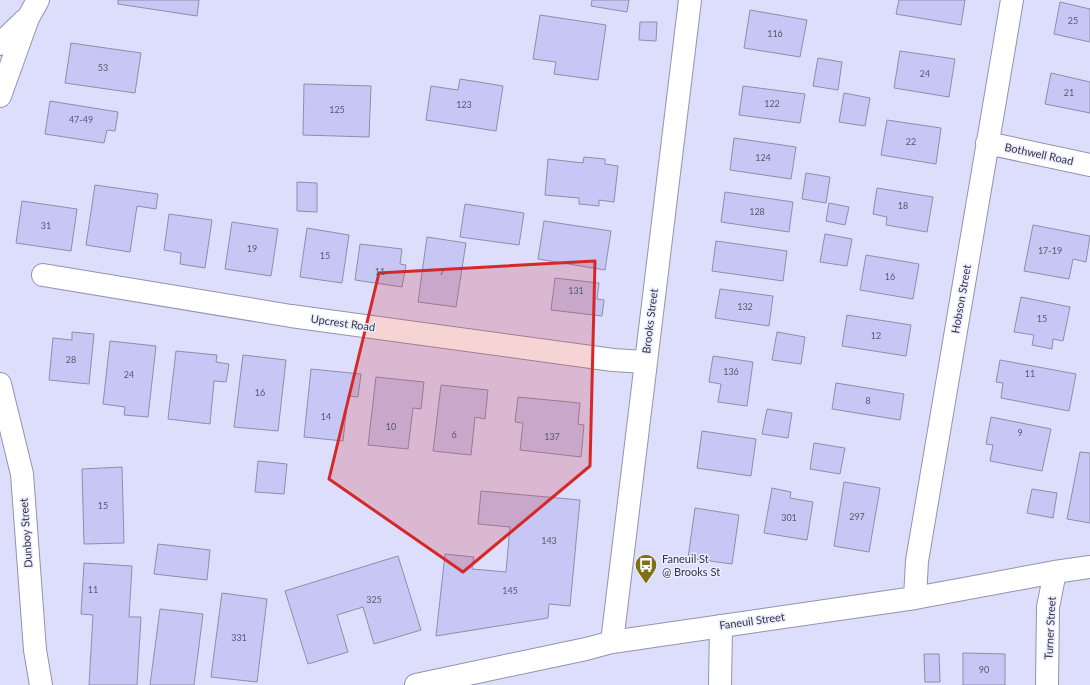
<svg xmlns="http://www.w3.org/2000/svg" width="1090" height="685" font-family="Lato,sans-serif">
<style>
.building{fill:#c6c7f4;stroke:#8e8eab}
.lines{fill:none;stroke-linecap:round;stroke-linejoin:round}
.minor-casing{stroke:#9393b0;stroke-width:24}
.tertiary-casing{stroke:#9393b0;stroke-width:24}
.minor{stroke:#fff;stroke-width:22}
.tertiary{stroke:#fff;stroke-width:22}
.marked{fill:#d62828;fill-opacity:0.2;stroke:#d62828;stroke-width:3;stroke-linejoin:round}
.labels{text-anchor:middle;stroke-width:3;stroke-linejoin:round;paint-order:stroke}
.number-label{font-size:9px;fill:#595a6e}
.street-label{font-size:11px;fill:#353541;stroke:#ebecff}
.poi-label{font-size:11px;fill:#353541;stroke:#ebecff;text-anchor:start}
</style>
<rect width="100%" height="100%" fill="#ddddfc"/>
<path class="building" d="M118 0H199L197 16 118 4Z
M592 0H629L627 12 591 6Z
M899 0H965L961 25 896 14Z
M1060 2 1090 9V42L1054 34Z
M750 10 807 20 800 57 744 48Z
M540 15 606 25 598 80 554 74 556 62 533 59Z
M640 22H657L656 41 639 40Z
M71 43 141 53 135 93 65 83Z
M900 51 955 59 949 97 894 88Z
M818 58 842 62 838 90 813 86Z
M1051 73 1090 82V113L1045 104Z
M460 79 503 86 496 131 426 120 431 86 458 90Z
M304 84 371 86 369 137 303 135Z
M743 86 805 94 800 123 739 115Z
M844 93 870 98 865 126 839 122Z
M50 101 118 112 115 131 107 130 104 143 45 134Z
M887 120 941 128 936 164 881 155Z
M734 138 796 147 791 179 730 170Z
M584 157 605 159V164L618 166 614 202 599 200V206L579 204V198L545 195 548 159 583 163Z
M806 173 830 177 826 203 802 199Z
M297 182 317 183V212L297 211Z
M95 185 158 194 156 209 137 206 130 252 86 245Z
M877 188 933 197 927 232 886 225 887 217 873 214Z
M725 192 793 202 789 232 721 222Z
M22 201 77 209 71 251 16 243Z
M829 203 849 207 845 225 826 221Z
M465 204 524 213 519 245 460 237Z
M169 214 212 220 205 268 180 264 181 253 164 250Z
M544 221 611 231 605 270 538 259Z
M232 222 278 229 271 276 225 269Z
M1033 225 1090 236 1086 262 1073 259 1069 279 1024 271Z
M307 228 349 235 342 283 300 277Z
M825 234 852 239 847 266 820 262Z
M427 237 466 243 456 307 418 302Z
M716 241 787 251 783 281 712 271Z
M360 244 402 249 400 264 406 265 402 287 355 280Z
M866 255 919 264 913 299 860 290Z
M555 278 599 283 597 299 604 300 602 316 551 310Z
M720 289 773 296 769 326 715 318Z
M1021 297 1070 307 1063 341 1053 339 1052 349 1032 345 1034 335 1014 332Z
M847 315 911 325 906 356 842 346Z
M72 332 94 334 89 384 49 380 53 338 72 340Z
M777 332 805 337 801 364 772 360Z
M110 341 156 346 148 417 124 415 125 407 103 404Z
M176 351 217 355 216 362 229 364 226 382 214 381 210 424 168 419Z
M243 355 286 360 278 431 234 427Z
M713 356 753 362 747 406 718 402 721 384 709 382Z
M1000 360 1076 374 1069 411 1001 398 1003 383 996 382Z
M311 369 361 374 358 397 348 396 343 441 304 437Z
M376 377 424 382 421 409 413 408 408 449 368 445Z
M836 383 904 394 900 420 832 409Z
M441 385 488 390 485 419 475 417 471 455 433 451Z
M518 397 580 403 578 424 584 425 581 457 520 450 523 423 515 422Z
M767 409 792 413 788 438 762 434Z
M991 417 1051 429 1042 471 990 461 993 445 986 444Z
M702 431 756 439 751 476 697 468Z
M814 443 845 448 840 474 810 469Z
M1080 452 1090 453V523L1067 519Z
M258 461 287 464 284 494 255 492Z
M122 467 124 543 84 544 82 469Z
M844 482 880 488 869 552 834 546Z
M772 488 791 492 790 498 813 502 807 540 764 533Z
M1032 489 1057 493 1053 518 1027 513Z
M481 491 580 500 570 606 549 604 548 618 436 636 445 554 474 557 472 569 506 572 510 527 478 524Z
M695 508 739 515 732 564 688 558Z
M158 544 210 550 207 580 154 574Z
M398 556 421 630 374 644 363 607 337 615 348 652 308 664 285 591Z
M84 563 132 566 129 617H141L137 685H89L93 615 81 614Z
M222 593 267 599 257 682 211 677Z
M160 609 203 614 194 685H150Z
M963 653 1005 654V685H963Z
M924 654H939L940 682H925Z"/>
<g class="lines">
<g class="minor-casing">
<path id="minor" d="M0 44 25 20
M0 96 28 18 38 0
M987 143 1090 165
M43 275 291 316 613 360 645 362
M0 384 22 474 35 650 41 685
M915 598 917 561 1012 0
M720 685 721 626
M1047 685 1048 607 1055 572"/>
</g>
<g class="tertiary-casing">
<path id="tertiary" d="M612 642 690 0
M416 685 586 649 612 642 915 598 1055 572 1090 567"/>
</g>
<use href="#minor" class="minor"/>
<use href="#tertiary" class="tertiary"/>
</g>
<path class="marked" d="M595 261 590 466 463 572 329 479 379 273Z"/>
<defs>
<g id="bus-pin" transform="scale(1.15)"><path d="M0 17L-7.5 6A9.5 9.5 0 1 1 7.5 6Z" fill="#807213" stroke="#ebecff"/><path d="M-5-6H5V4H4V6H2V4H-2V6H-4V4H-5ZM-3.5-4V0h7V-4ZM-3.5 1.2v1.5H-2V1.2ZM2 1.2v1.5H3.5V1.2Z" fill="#fff"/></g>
</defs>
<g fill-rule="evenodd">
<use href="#bus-pin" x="646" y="565"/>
</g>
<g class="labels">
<g class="number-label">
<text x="1073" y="24">25</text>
<text x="775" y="37">116</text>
<text x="103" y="71">53</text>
<text x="925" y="77">24</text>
<text x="1069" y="96">21</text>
<text x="772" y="107">122</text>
<text x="464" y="108">123</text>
<text x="337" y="113">125</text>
<text x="81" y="123">47-49</text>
<text x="911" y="145">22</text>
<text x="763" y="161">124</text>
<text x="903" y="209">18</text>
<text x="757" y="215">128</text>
<text x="46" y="229">31</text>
<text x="252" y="252">19</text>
<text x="1050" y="254">17-19</text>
<text x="325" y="259">15</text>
<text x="380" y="275">11</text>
<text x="442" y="275">7</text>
<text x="890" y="280">16</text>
<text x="576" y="294">131</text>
<text x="745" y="310">132</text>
<text x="1042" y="322">15</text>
<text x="876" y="339">12</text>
<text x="71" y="363">28</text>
<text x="731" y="375">136</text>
<text x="1030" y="377">11</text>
<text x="129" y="378">24</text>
<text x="260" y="396">16</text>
<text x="868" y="404">8</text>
<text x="326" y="420">14</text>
<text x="391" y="430">10</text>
<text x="1020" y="436">9</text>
<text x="454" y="438">6</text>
<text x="552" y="440">137</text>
<text x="103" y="509">15</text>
<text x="857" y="520">297</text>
<text x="789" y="521">301</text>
<text x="549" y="544">143</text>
<text x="93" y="593">11</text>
<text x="510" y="594">145</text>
<text x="374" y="603">325</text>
<text x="239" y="641">331</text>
<text x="984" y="673">90</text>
</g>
<g class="street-label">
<text transform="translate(1039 154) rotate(12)" y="4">Bothwell Road</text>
<text transform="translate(961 299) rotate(-80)" y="4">Hobson Street</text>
<text transform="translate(650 321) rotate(-83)" y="4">Brooks Street</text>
<text transform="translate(343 323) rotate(8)" y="4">Upcrest Road</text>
<text transform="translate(26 533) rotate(-94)" y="4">Dunboy Street</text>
<text transform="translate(752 621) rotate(-8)" y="4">Faneuil Street</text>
<text transform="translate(1050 628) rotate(-87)" y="4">Turner Street</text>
</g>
<g class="poi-label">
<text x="662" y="563">Faneuil St<tspan x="662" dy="13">@ Brooks St</tspan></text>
</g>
</g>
</svg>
